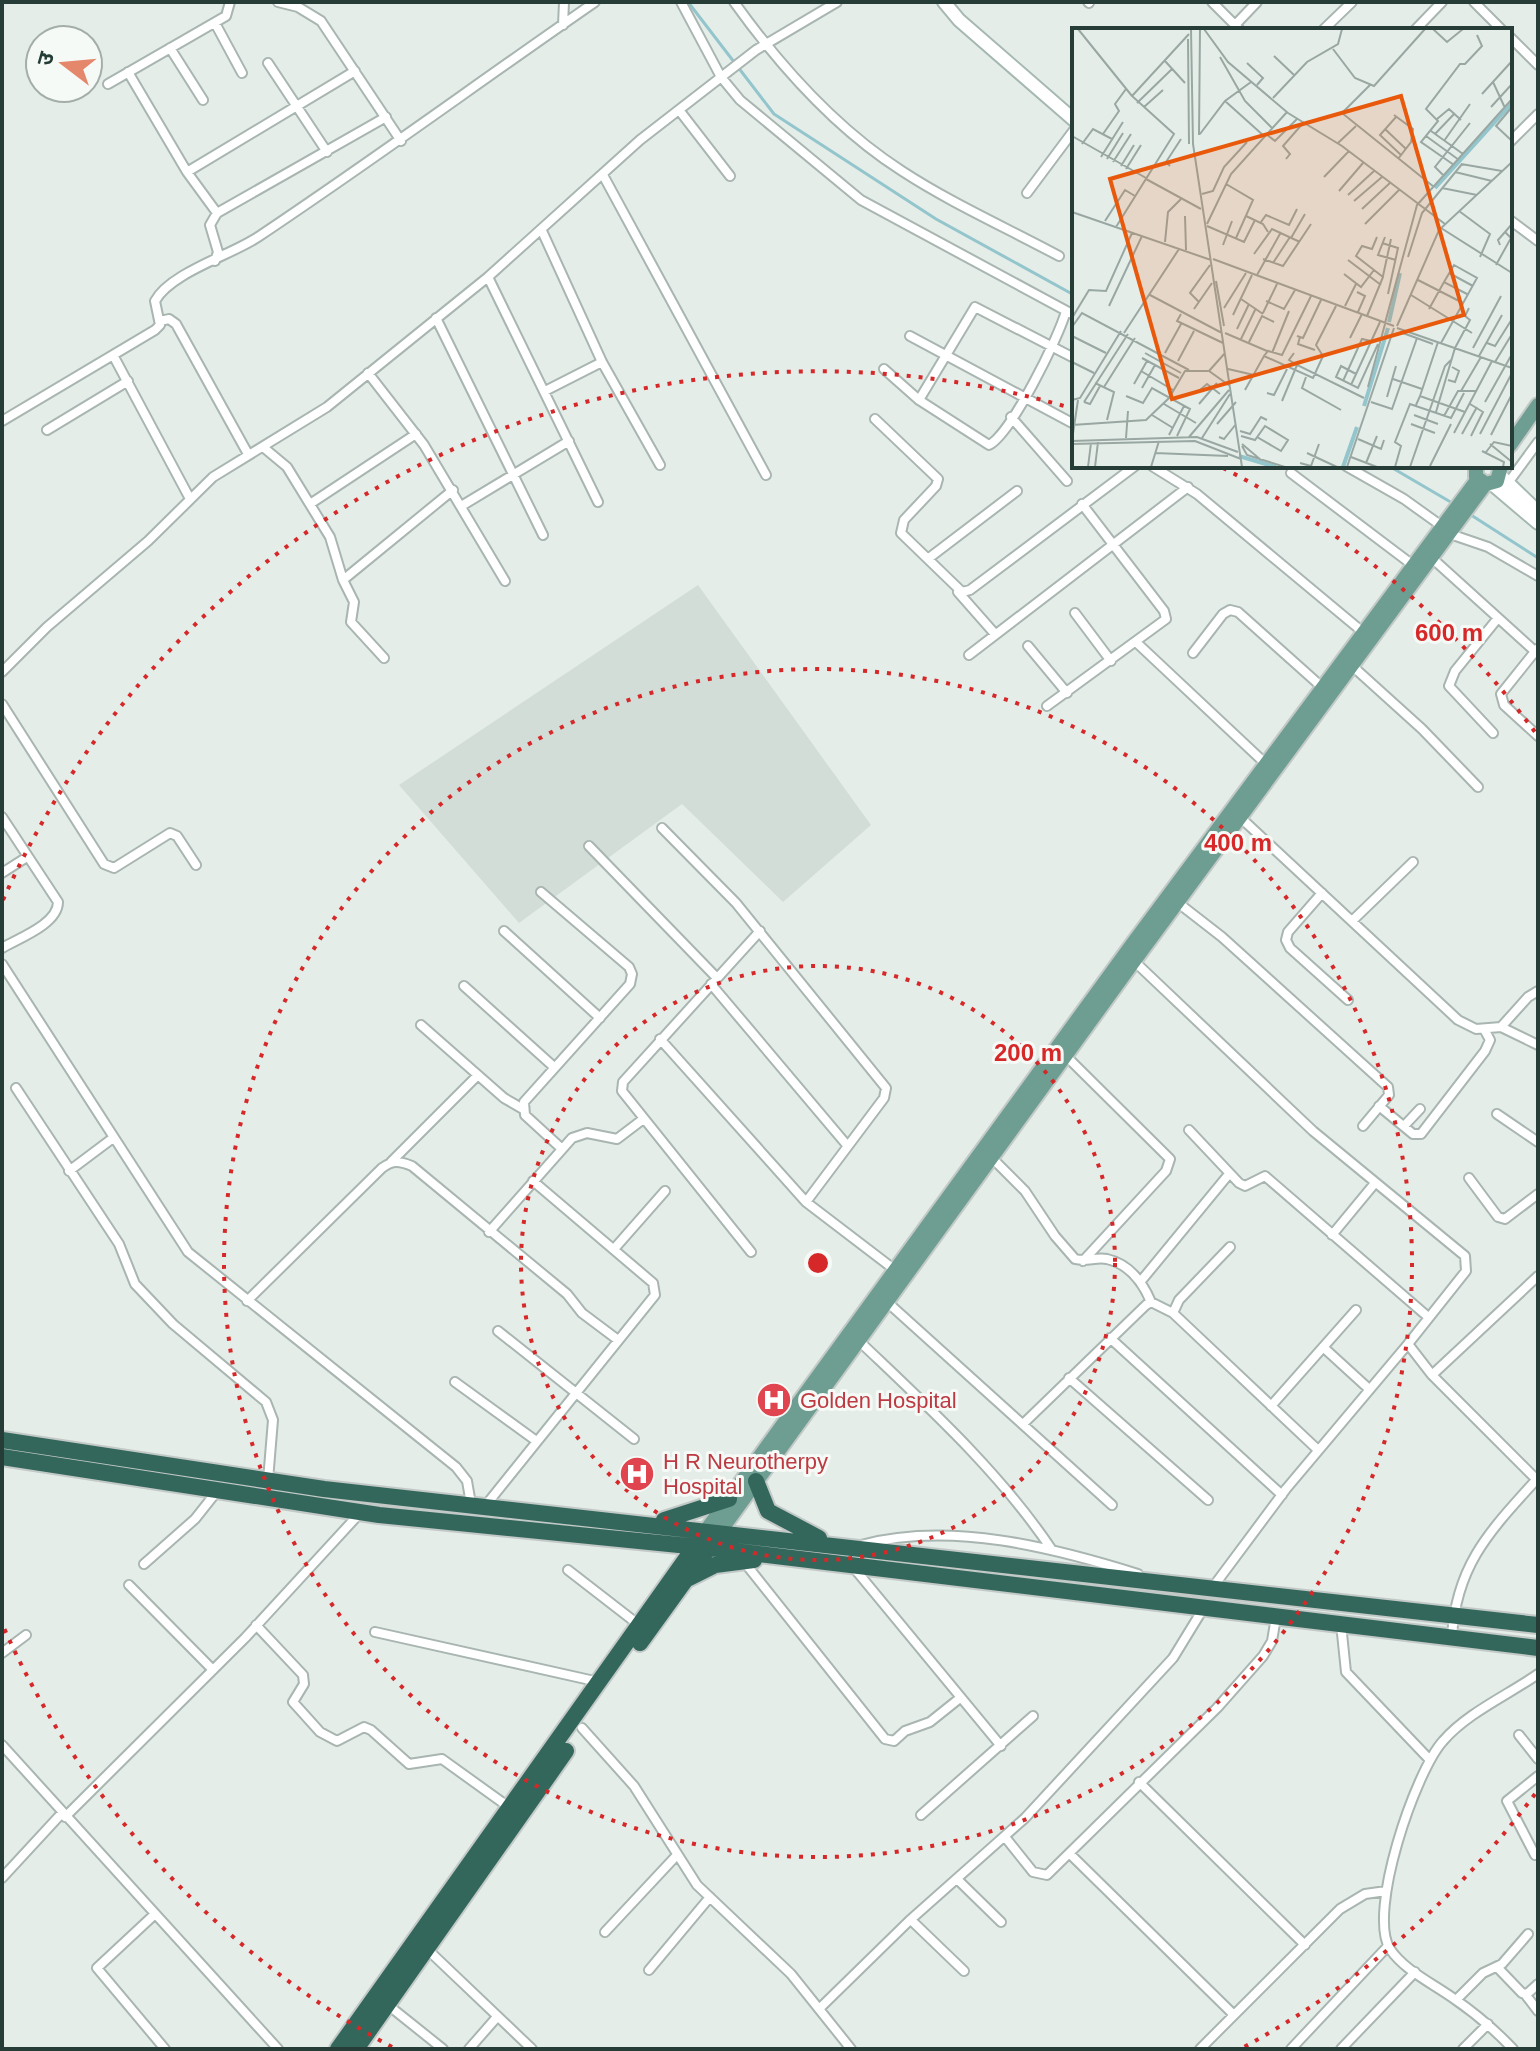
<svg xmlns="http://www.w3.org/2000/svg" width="1540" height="2051" font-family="Arial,'Noto Sans Devanagari',sans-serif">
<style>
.built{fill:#d3ddd8}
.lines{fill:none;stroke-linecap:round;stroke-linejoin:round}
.stream{stroke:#93c5cc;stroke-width:3}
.street-casing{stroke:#a8b5b0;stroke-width:12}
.secondary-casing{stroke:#a5b8b1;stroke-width:16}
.primary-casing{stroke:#c2c9c7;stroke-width:18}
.highway-casing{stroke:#c2c9c7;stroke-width:20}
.street{stroke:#fff;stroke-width:8}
.secondary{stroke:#fff;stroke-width:12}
.primary{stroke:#6e9e91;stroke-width:14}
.highway{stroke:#34675b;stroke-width:16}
.ring{fill:none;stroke:#d62828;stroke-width:4;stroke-dasharray:4 8}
.labels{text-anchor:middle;stroke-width:6;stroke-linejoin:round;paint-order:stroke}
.health-label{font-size:22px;fill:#be3a42;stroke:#f6faf7;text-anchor:start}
.inset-river{fill:none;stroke:#93c5cc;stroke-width:4}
.inset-road{fill:none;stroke:#99a7a2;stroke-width:2}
.view{fill:#e8590c;fill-opacity:0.15;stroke:#e8590c;stroke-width:4}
.inset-edge{fill:none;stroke:#263d37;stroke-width:4}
.centre{fill:#d62828;stroke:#f6faf7;stroke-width:4}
.ring-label{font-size:24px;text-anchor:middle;font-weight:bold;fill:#d62828;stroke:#f6faf7;stroke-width:6;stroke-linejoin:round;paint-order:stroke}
</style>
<rect width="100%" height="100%" fill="#e5ede9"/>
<path class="built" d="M698 585 871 825 783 902 682 804 519 923 399 785Z"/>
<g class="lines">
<path class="stream" d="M688 2 774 114 936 219 1074 295
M1389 466 1454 504
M1471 515 1538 558"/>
<g class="street-casing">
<path id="street" d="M278 2 298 7 321 21 401 141
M681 2 721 77 740 100 861 200 1074 315
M734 2C780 66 835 128 902 171 951 203 1007 228 1059 256
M1088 2 1089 3
M1212 2 1240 30
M1474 2 1502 30
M215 23 242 73
M1237 23 1257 2
M563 25 564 2
M1323 30 1352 2
M1415 30 1442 2
M1510 37 1538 65
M170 48 203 100
M268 63 327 152
M128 72 187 172 217 213 386 117
M108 84 226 16 230 2
M679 110 730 176
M1510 142 1538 114
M187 172 355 71
M603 175 766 475
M1027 193 1074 130
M1510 220 1538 241
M542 231 602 362 660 465
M215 261 218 252 210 225 217 213
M488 277 598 502
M436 318 543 535
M160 321 169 319 176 324 248 454
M910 336 1074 424
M113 355 189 497
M884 369 919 400 989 445C1011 434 1059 337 1066 311
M368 373 424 445 505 581
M545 391 602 362
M919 400 975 307 1074 358
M1011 417 1067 481
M875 419 938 479 936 486 904 520 901 533 962 592 970 590 1135 466
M2 421 155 330 160 325 155 301C170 273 231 255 258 237 372 161 482 80 595 2
M47 430 128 381
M263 447 287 467 330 537 343 580 354 602 351 622 384 658
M1152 466 1197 494 1364 633
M1346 466 1404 499 1443 527
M1291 473 1414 566
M1508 483 1538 442
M310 504 416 434
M463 505 569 441
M1450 534 1488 547 1538 576
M929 558 1017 491
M1433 559 1538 654
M343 580 453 490
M958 592 995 634
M1075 613 1111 661
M1137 643 1268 766
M1028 646 1067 693
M1537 649 1501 694 1504 705 1538 736
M1193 653 1223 614 1230 610 1238 612 1323 688
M969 655 1188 487
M1349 663 1422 729 1478 787
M2 672 47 627 148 541 213 477 327 407 488 277 640 140 756 50 837 2
M2 704 104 864 114 868 170 833 177 836 196 865
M1047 706 1166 619 1164 611 1082 504
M1493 733 1449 686 1455 671 1498 618
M2 817 58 902C58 924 19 938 2 948
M1241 818 1458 1020 1476 1029 1501 1027 1528 997 1538 991
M662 828 736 903 886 1088 884 1098 806 1202
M589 846 717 978
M2 873 27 857
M541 892 629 967 632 974 630 984 524 1102 525 1115 561 1148
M1322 893 1288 932 1286 940 1290 948 1348 1000
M1177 902 1222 937 1388 1087 1389 1095 1363 1126
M1352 921 1413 862
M504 931 600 1018
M1134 961 1313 1131 1465 1256 1466 1271 1408 1344 1432 1375
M2 964 188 1252 456 1467 467 1481 471 1504
M711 984 846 1144
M464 986 554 1067
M421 1025 504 1098 523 1109
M1501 1027 1538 1045
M660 1039 806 1202 895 1270
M1065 1055 1170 1159 1166 1171 1083 1261
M16 1088 119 1244 135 1284 173 1324 266 1402 273 1420 268 1480
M1379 1106 1413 1134H1421L1485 1051 1490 1040 1484 1029
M1497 1114 1538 1142
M1404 1126 1420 1109
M1189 1130 1239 1183 1245 1186 1265 1176 1427 1316
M991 1157 1025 1191 1055 1236 1075 1259C1086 1262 1096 1257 1107 1259 1129 1264 1143 1283 1151 1302
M391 1162 478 1075
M69 1171 113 1138
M1469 1178 1498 1217 1505 1219 1538 1194
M489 1232 572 1138 587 1133 617 1139 642 1120
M1332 1235 1375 1183
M1230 1247 1179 1300 1173 1313 1318 1450
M614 1249 665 1191
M751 1252 622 1091 623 1082 760 931
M1538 1276 1432 1375 1538 1481
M1141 1281 1229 1174
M247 1301 382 1168C393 1160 399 1161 412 1166L567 1294 582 1313 618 1340
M886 1301 1112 1505
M498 1331 634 1439
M1110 1338 1282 1495
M858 1340C927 1406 999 1471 1052 1550
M1323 1347 1369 1389
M1069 1378 1208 1500
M455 1382 535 1440
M1271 1406 1356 1310
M1023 1424 1146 1305 1151 1302 1173 1313
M486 1505 655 1295 653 1283 533 1181
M861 1545C950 1521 1052 1547 1138 1574
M745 1563 885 1739 894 1741 905 1731 930 1722 960 1698
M144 1564 195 1519 218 1490
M854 1568 1001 1746
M568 1570 639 1625
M129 1585 213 1670
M1213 1587 1286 1489 1408 1344
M1341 1624 1346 1672 1429 1759
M256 1625 303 1675 304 1684 293 1702 320 1732 337 1741 364 1727 371 1730 409 1764 442 1759 510 1808
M375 1632 599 1682
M1452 1637C1456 1565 1490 1531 1536 1480
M2 1653 26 1635
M582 1728 634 1786 697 1885 791 1974 851 2049
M1519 1735 1538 1759
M2 1745 278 2049
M1139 1782 1305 1945
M921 1815 1033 1716
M65 1817 245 1638 360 1513
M1005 1837 1033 1872 1047 1875 1217 1708 1263 1656 1272 1641 1276 1617
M1070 1854 1233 2014
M1535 1855 1507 1801 1538 1776
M2 1878 62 1813
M957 1879 1001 1922
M155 1914 97 1968 165 2049
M911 1920 964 1971
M605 1932 677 1855
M427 1949 532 2049
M1497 1967 1522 1993 1527 1994 1538 1984
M649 1970 710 1897
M1525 1994 1538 2011
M1456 2000 1483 1973 1502 1964 1528 1934
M388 2005 443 2049
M821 2007 909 1921 1025 1818 1173 1658 1203 1609
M469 2049 497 2017
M1200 2049 1340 1909 1365 1894 1386 1891
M1291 2049 1388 1946
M1341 2049 1415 1972
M1463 2049 1488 2024
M1513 2049C1495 2030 1475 2013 1453 1998 1432 1983 1404 1970 1390 1949 1367 1913 1415 1772 1443 1741 1467 1713 1508 1695 1538 1674"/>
</g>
<g class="secondary-casing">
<path id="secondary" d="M944 2 959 20 1074 120
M1501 476 1538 512
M1492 484 1538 523"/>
</g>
<g class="primary-casing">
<path id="primary" d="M1510 445 1538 405
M1476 466V477L1486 484 1497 481 1501 466
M707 1529 1131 946 1478 479
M721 1530 1134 961 1483 487"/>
</g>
<g class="highway-casing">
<path id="highway" d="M2 1440 324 1489 1538 1625
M2 1457 379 1515 709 1548 1538 1648
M756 1481 768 1511 819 1538
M664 1520 729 1499
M689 1578 715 1565 754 1560
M640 1643 713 1542
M338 2049 698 1542
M356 2049 566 1751"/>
</g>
<use href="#street" class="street"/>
<use href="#secondary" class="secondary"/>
<use href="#primary" class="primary"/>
<use href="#highway" class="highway"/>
</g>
<g class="ring">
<circle cx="818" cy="1263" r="297"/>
<circle cx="818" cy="1263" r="594"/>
<path d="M1535 1794A892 892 0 0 1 1244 2047M392 2047A892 892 0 0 1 3 1626M3 900A892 892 0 0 1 1071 408M1223 468A892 892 0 0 1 1535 732"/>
</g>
<defs>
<g id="hospital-disc" transform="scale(1.8)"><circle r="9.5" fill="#e0444e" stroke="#f6faf7"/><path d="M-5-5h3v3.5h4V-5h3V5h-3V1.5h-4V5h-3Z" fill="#fff"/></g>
</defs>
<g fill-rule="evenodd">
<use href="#hospital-disc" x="774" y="1400"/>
<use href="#hospital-disc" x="637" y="1474"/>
</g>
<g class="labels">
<g class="health-label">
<text x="800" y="1408">Golden Hospital</text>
<text x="663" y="1469">H R Neurotherpy<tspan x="663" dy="25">Hospital</tspan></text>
</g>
</g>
<g transform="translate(1072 28)">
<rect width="440" height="440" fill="#e5ede9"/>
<path class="inset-river" d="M363 160 440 75M317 294 328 245M292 378 316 300M167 428 204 439M271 439 285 399"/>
<path class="inset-road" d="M6 1 60 68M119 1 121 116 170 439M132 1 156 34 216 85 270 118 373 196M361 1 375 14 391 1M116 11 117 116M261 21 283 50 302 58 353 1M202 28 222 47M148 29 173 73 200 100M93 33 113 55M175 35 191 50 185 57M421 54 433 80M298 57 270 85 362 159M410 66 440 33M201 70 235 34 266 16 270 1M153 73 192 108M65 75 100 41M72 79 91 62M419 79 440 56M440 79 424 98 440 113M322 87 341 101 339 114 326 131M324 89 308 107 329 127M365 91 377 81 389 92M313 101 334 121M359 103 391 126M31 106 47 83 43 76 54 61M128 106 153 73 179 54M194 106 203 113 225 91M363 106 383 85M127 107 128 1M0 108 74 150M354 108 387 132M372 113 398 76M266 115 284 98M10 116 21 101 40 111M29 129 51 94M35 131 51 105M214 131 218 126 211 118 232 94M41 134 59 106M389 136 430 143M382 137 349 114 366 93 354 81 388 36H393L410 18 405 7M49 138 62 117M98 138 94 134 109 111M54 141 69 117M383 144 420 153M372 148 363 139 398 95M252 149 277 123M74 151 129 181M154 156 181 172 164 210M370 160 405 167M267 163 291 135M130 166 141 163 152 139 175 114M276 167 302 143M282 173 310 149M290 181 319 154M387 183 418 206 408 229M0 184 139 232M113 188 114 222M174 188 191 196 196 204M33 193 53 162 63 168M189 194 194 187 217 197 225 181M135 196 159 146 215 84M293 196 328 161M135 198 172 214 183 192M44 199 102 106 60 68 117 6M369 200 440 245M313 209 306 227 324 232M219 210 233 186M93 214 96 184 109 171M310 215 326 220 316 266M151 217 160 193M428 217 426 212 440 196M182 226 200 201 228 214M336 229 350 185 390 136M141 231 322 298M191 231 211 238 239 196M276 232 309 257M201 235 218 209M424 237 439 210 433 204M377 245 401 258M272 246 289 259 302 242M185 247 209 204M311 248 319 211M346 252 391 275M144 253 152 298M285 264 293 268 286 284M78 267 150 305M339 267 400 305M169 271 191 286M194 273 212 281 223 262M127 274 118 265 138 237M37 278 70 208M273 278 284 256M152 280 174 245M122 281 140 255M357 281 372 254 395 266M191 285 205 256M109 286 105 293 151 315M161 287 180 247M295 288 311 249 284 228 290 218 300 221 305 209M0 290 17 262 34 263 60 205M313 295 345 177 440 71M325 298 367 202 440 134M0 299 10 285 117 342M325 300 440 340M165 301 177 276M328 304 361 316M52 305 107 221M153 305 195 323M0 308 34 325M225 308 231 310 249 272M228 309 226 316 243 322M278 310 290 286M169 311 184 280M177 314 190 288 202 294M369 315 405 250 382 237 372 254M415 315 423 318 440 291M401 320 429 268M73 325 109 345M93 325 109 296M200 325 217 283M222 325 217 332 225 337 292 370M192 328 196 323 210 327 239 268M407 328 430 287M70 330 107 350M106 333 122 303M0 334 22 345M423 334 440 306M156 341 182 347M69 343 101 362M137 343 153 325M284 346 269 338 264 349 286 360 306 316M234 349 230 360 269 382M321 351 350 361M376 352 383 354 387 343 380 339M271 353 290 311 299 313M23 355 42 364 35 392M62 356 75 333M279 357 308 294M32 359 63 310M296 359 313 296M70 360 83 337M128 362 135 356 148 366M173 362 192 328 241 350 251 328 244 317 264 278M389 363 409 329M195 365 202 367 215 341M54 368 71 375 80 360 118 381 105 408M348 368 366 314M315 369 324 338M0 372 8 370 49 303M210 373 225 337M12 374 56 306M12 374 18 376 28 358M299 374 320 381 345 310M413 374 440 326M92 376 124 395M127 376 145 355M398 376 411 384 399 408M344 377 348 368 393 384M364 384 383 320 398 292 393 288 397 280M80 387 101 400M342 387 366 396M372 388 386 363H405M145 396 164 374M339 396 363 405M0 397 74 392 97 370 113 343H137L158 358M168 403 178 406 189 389 195 392M382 405 420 333M390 406 405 379M408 406 440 345M97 407 112 378M419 407 440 366M169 408 183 412 193 398 216 412 209 423 185 409M117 409 157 362M147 409 152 411 164 396M54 410 56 383M130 410 158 366M286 411 309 421 312 412M0 412 6 372M0 413 125 409 166 424M0 416 123 413 169 431M170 416 189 432M418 416 440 434M170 418 175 427 213 439M410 423 432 434 431 439M414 424 422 414 440 418M83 425 156 428M235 425 265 439M279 429 305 439M228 435 239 438 247 416M294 435 305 408M358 438 379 396M16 439 19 415M23 439 26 414M79 439 87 413M95 439H142M275 439 322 300M323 439 329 418 323 414 338 376 379 390 392 365M338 439 373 338 379 332"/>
<path class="view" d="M329 68 392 287 100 371 38 151Z"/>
<rect width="440" height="440" class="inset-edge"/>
</g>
<circle cx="818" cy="1263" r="12" class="centre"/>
<g class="ring-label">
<text x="1449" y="641">600 m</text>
<text x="1238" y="851">400 m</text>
<text x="1028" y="1061">200 m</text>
</g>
<rect width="1540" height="2051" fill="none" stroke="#263d37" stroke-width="8"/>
<g transform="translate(64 64) rotate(286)"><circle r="38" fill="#f6faf7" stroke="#a3aeaa" stroke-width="2"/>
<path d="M0-6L14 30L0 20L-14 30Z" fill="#e5876b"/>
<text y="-12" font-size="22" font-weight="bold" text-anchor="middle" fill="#263d37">उ</text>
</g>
</svg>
